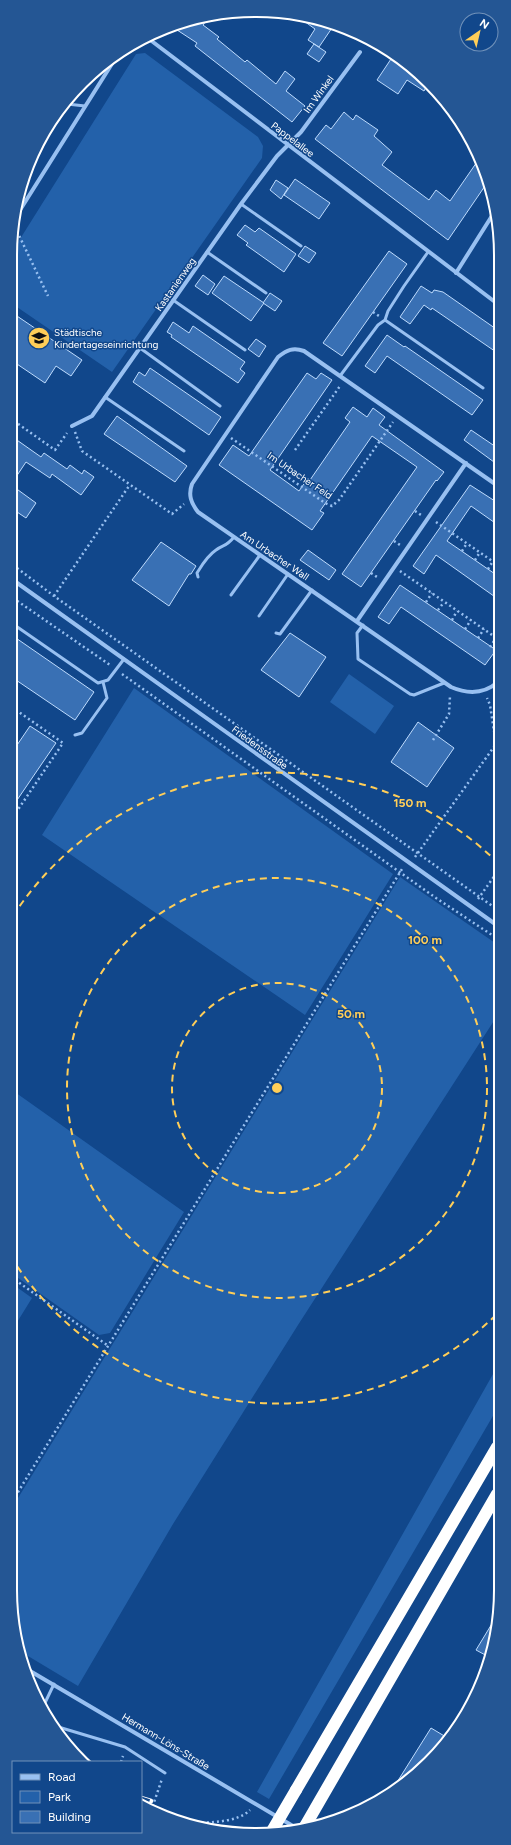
<svg xmlns="http://www.w3.org/2000/svg" width="511" height="1845" font-family="Figtree,sans-serif">
<style>
.green{fill:#2361aa}
.building{fill:#3970b4;stroke:#bedbfd}
.lines{fill:none;stroke-linecap:round;stroke-linejoin:round}
.path{stroke:#98c0f1;stroke-width:2.5;stroke-dasharray:2 3;stroke-linecap:butt}
.service{stroke:#98c0f1;stroke-width:3}
.minor{stroke:#98c0f1;stroke-width:4}
.motorway{stroke:#fff;stroke-width:12}
.rail-casing{stroke:#fff;stroke-width:4.5}
.rail{stroke:#11478b;stroke-width:3;stroke-dasharray:9;stroke-linecap:butt}
.motorway-bridge{stroke:#fff;stroke-width:12}
.ring{fill:none;stroke:#ffce58;stroke-width:2;stroke-dasharray:7 5}
.labels{text-anchor:middle;stroke-width:3;stroke-linejoin:round;paint-order:stroke}
.street-label{font-size:10px;fill:#fff;stroke:#11478b}
.poi-label{font-size:10px;fill:#fff;stroke:#11478b;text-anchor:start}
.rim{fill:none;stroke:#fff;stroke-width:2}
.centre{fill:#ffce58;stroke:#11478b;stroke-width:2}
.ring-label{font-size:12px;text-anchor:middle;font-weight:bold;fill:#ffce58;stroke:#11478b;stroke-width:3;stroke-linejoin:round;paint-order:stroke}
</style>
<rect width="100%" height="100%" fill="#11478b"/>
<path class="green" d="M145 53 258 137 263 146 262 158 112 372 14 305 15 247 136 54Z
M349 674 394 706 375 734 330 702Z
M134 688 393 874 305 1015 42 835Z
M400 877 498 945 497 1016 298 1325 173 1524 78 1686 23 1653 10 1589V1511Z
M12 1090 184 1212 110 1333 99 1335 11 1273Z
M11 1283 32 1298 11 1332Z
M497 1367V1409L269 1799 257 1792Z"/>
<path class="building" d="M207 15H210L203 25 219 37 217 39 245 62 247 60 276 84 285 71 295 79 286 91 305 106 292 122 195 46 197 43 174 28Z
M298 15H303L334 25 319 47 308 40 315 29 297 16Z
M314 44 326 52 319 62 307 54Z
M391 59 408 70 410 68 429 82 424 91 407 80 398 94 377 80Z
M344 112 353 120 356 115 378 130 374 136 392 152 382 165 429 200 436 190 450 201 479 159 487 183 448 240 315 139 326 125 331 129Z
M295 179 330 203 319 219 284 195Z
M276 180 288 188 281 199 270 190Z
M245 225 255 232 259 228 296 254 284 272 246 245 248 243 237 235Z
M305 246 316 253 309 263 298 256Z
M389 251 407 264 342 356 323 343Z
M203 275 215 284 208 295 195 286Z
M224 276 264 303 251 321 212 293Z
M421 286 432 293 434 290 443 292 499 331V354L432 308 431 310 424 305 410 324 400 317Z
M270 293 282 301 275 311 263 303Z
M14 314 82 360 71 376 56 366 45 383 14 362Z
M173 322 189 333 193 326 245 362 240 369 245 373 238 383 171 337 172 335 167 332Z
M387 335 404 347 405 346 483 400 472 415 387 356 375 373 365 366Z
M256 339 266 346 259 357 248 349Z
M150 368 221 417 209 435 133 382 139 372 145 376Z
M307 373 316 379 321 373 332 380 270 470 299 491 308 478 310 480 350 422 345 418 353 407 367 417 373 408 385 417 379 425 444 472 437 481 436 480 361 587 342 574 417 467 372 436 320 511 324 513 312 530 219 465 233 445 249 456Z
M117 416 187 466 175 482 104 434Z
M471 430 499 449 498 465 464 440Z
M14 438 41 457 44 453 67 469 70 465 82 474 84 470 94 477 81 495 52 474 50 478 26 462 14 480Z
M470 485 498 503V525L471 506 447 541 498 576V599L436 555 424 574 413 566Z
M14 487 36 503 26 518 14 510Z
M161 542 196 566 191 574H189L169 606 132 580Z
M308 550 336 570 329 580 300 560Z
M400 585 496 650 485 665 401 607 389 624 378 617Z
M290 633 326 657 299 697 261 670Z
M13 636 94 692 75 720 13 678Z
M418 722 454 748 427 787 391 762Z
M30 726 56 743 13 806V751Z
M496 1617V1637L489 1657 476 1650Z
M431 1728 446 1737 405 1784 396 1789 394 1787Z"/>
<g class="lines">
<path class="path" d="M15 227 48 296
M373 312 379 316
M14 421 55 450 67 433
M75 432 82 451 172 514 184 504
M231 438 325 503 332 506 339 500 393 422
M295 450 340 386
M415 511 421 515
M436 522 498 565
M394 541 400 545
M462 551 467 543
M475 560 480 552
M13 565 54 596 498 910
M488 569 493 561
M400 571 498 639
M371 573 377 577
M54 596 129 486
M13 598 110 665
M426 602 432 593
M438 610 444 602
M452 620 457 611
M465 629 471 620
M478 638 484 629
M490 647 496 638
M122 674 436 898 498 939
M433 740 449 714 450 696
M13 817 63 743 16 710 13 702
M415 857 496 744 490 705 487 698
M478 899 498 871
M11 1277 107 1345
M10 1505 402 869
M121 1762 123 1756
M151 1811 162 1779
M197 1823C214 1822 238 1822 250 1810"/>
<path class="service" d="M67 104 85 106
M241 204 301 246
M207 252 266 293
M173 300 245 350
M385 320 483 388
M140 348 220 406
M340 376 378 325 385 320 388 311 404 286 428 252
M105 397 184 451
M198 577 197 573C202 565 207 556 216 550 224 544 226 547 234 537
M231 595 260 555
M259 616 288 574
M13 624 98 683 108 680 124 659
M363 625 357 633 358 659 410 694 414 695 444 683
M276 633 280 634 312 590
M75 735 82 733 107 698 103 682
M43 1707 54 1684
M55 1726 125 1747 165 1773"/>
<path class="minor" d="M149 39 499 305
M15 218 120 51
M456 273 495 211
M72 426 92 416 241 204 277 156 301 132 360 52
M13 580 498 926
M357 621 466 463
M498 682C484 694 467 694 451 687L198 512C191 503 188 495 192 484L278 357C287 350 293 347 304 351L498 486
M25 1668 298 1829"/>
<path class="motorway" d="M296 1790 497 1447
M304 1828 497 1494"/>
<g class="rail-casing">
<path id="rail" d="M141 1798 151 1801
M144 1808 148 1809"/>
</g>
<use href="#rail" class="rail"/>
<path class="motorway-bridge" d="M272 1831 296 1790"/>
</g>
<g class="ring">
<circle cx="277" cy="1088" r="105"/>
<circle cx="277" cy="1088" r="210"/>
<path d="M496 1315A315 315 0 0 1 11 1257M13 916A315 315 0 0 1 496 861"/>
</g>
<defs>
<g id="school-disc" transform="scale(1.15)"><circle r="9.5" fill="#ffce58" stroke="#11478b"/><path d="M0-5L7-2L0 1L-7-2ZM-4 1L0 2.5L4 1V4Q0 6-4 4Z" fill="#111"/></g>
</defs>
<g fill-rule="evenodd">
<use href="#school-disc" x="39" y="338"/>
</g>
<g class="labels">
<g class="street-label">
<text transform="translate(318 94) rotate(-54)" y="4">Im Winkel</text>
<text transform="translate(293 139) rotate(37)" y="4">Pappelallee</text>
<text transform="translate(175 284) rotate(-55)" y="4">Kastanienweg</text>
<text transform="translate(300 475) rotate(34)" y="4">Im Urbacher Feld</text>
<text transform="translate(275 555) rotate(34)" y="4">Am Urbacher Wall</text>
<text transform="translate(260 747) rotate(36)" y="4">Friedensstraße</text>
<text transform="translate(166 1741) rotate(31)" y="4">Hermann-Löns-Straße</text>
</g>
<g class="poi-label">
<text x="54" y="336">Städtische<tspan x="54" dy="12">Kindertageseinrichtung</tspan></text>
</g>
</g>
<path d="M0 0H511V1845H0ZM255 17H256A238 238 0 0 1 494 255V1590A238 238 0 0 1 256 1828H255A238 238 0 0 1 17 1590V255A238 238 0 0 1 255 17Z" fill="#245694" fill-rule="evenodd"/>
<path class="rim" d="M255 17H256A238 238 0 0 1 494 255V1590A238 238 0 0 1 256 1828H255A238 238 0 0 1 17 1590V255A238 238 0 0 1 255 17Z"/>
<circle cx="277" cy="1088" r="6" class="centre"/>
<g class="ring-label">
<text x="410" y="807">150 m</text>
<text x="425" y="944">100 m</text>
<text x="351" y="1018">50 m</text>
</g>
<rect x="12" y="1761" width="130" height="72" fill="#11478b" stroke="#7091b9"/>
<rect x="20" y="1774" width="20" height="6" fill="#98c0f1" stroke="#7091b9"/>
<text x="48" y="1781" font-size="12" fill="#ffffff">Road</text>
<rect x="20" y="1791" width="20" height="12" fill="#2361aa" stroke="#7091b9"/>
<text x="48" y="1801" font-size="12" fill="#ffffff">Park</text>
<rect x="20" y="1811" width="20" height="12" fill="#3970b4" stroke="#7091b9"/>
<text x="48" y="1821" font-size="12" fill="#ffffff">Building</text>
<g transform="translate(479 32) rotate(34)"><circle r="19" fill="#11478b" stroke="#7091b9"/>
<path d="M0-3L7 15L0 10L-7 15Z" fill="#ffce58"/>
<text y="-6" font-size="11" font-weight="bold" text-anchor="middle" fill="#ffffff">N</text>
</g>
</svg>
